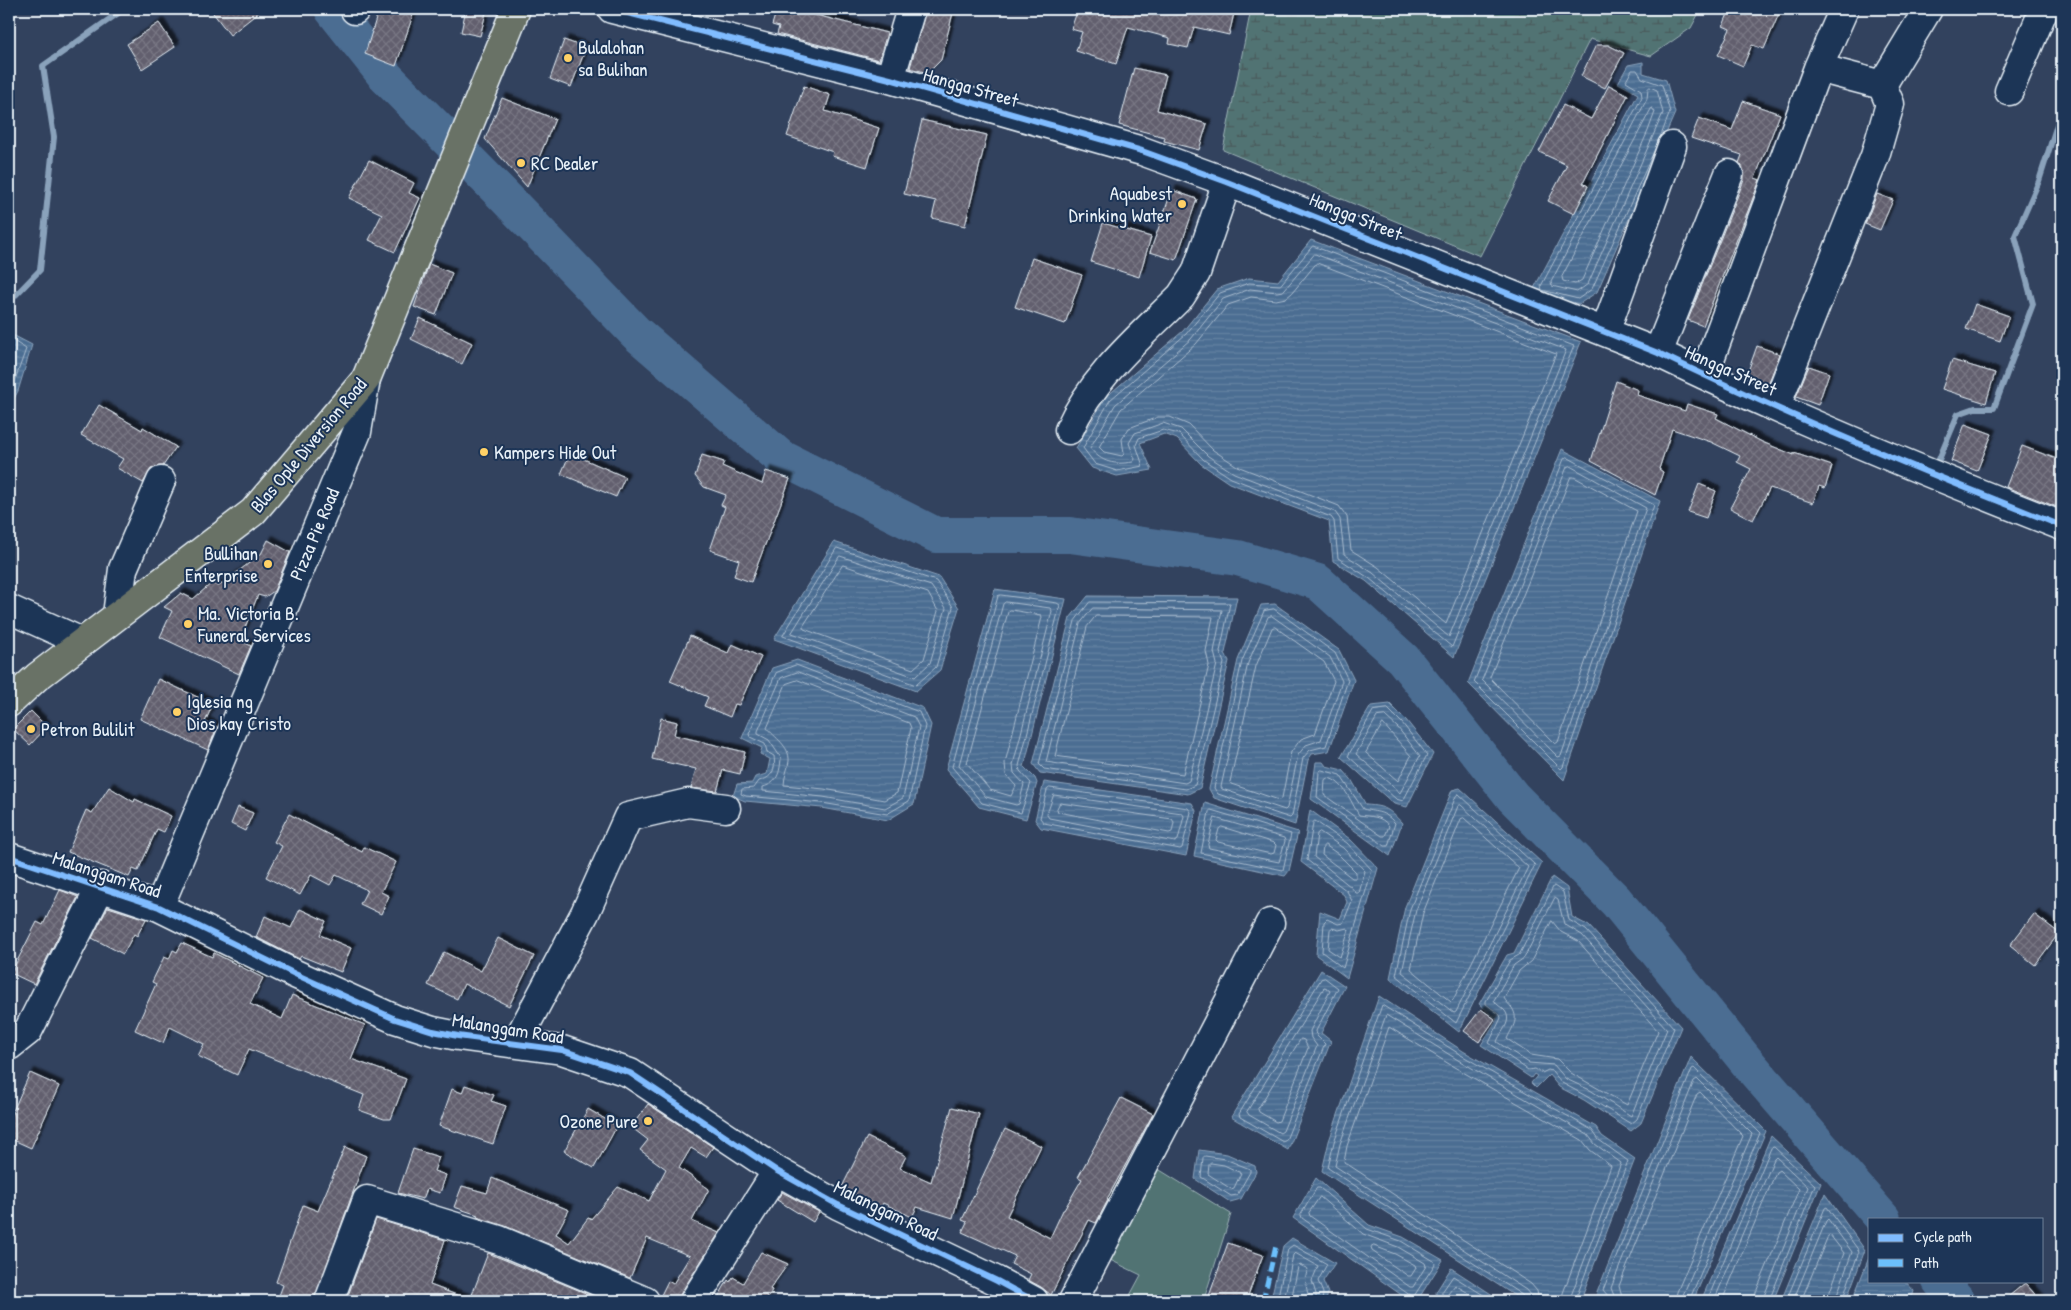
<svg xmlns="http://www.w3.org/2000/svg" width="2071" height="1310" font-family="'Patrick Hand',sans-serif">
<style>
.green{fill:#517373;stroke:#9cb2b6}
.wetland{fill:url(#wetland-marsh);stroke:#9cb2b6}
.water{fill:url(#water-rules);stroke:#8aa2bb}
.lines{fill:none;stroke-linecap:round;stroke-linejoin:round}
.shore{stroke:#a9bccf;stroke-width:1}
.stream{stroke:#8aa2bb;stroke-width:6}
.river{stroke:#4b6d92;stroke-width:36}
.building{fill:url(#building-cross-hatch);stroke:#e8f1f8;filter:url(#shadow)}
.minor-casing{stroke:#e8f1f8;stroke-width:31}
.major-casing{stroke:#e8f1f8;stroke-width:31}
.minor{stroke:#1d3557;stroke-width:28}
.major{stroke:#697266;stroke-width:28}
.quiet{stroke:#6cc0fc;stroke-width:5;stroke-dasharray:10 5;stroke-linecap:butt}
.cycleway-casing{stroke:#1d3557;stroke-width:9}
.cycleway{stroke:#80bcff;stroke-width:6}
.poi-dot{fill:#ffd166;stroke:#1d3557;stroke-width:2}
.labels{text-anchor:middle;stroke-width:4;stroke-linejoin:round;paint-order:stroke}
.poi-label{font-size:19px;fill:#e8f1f8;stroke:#1d3557;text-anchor:start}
.street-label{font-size:19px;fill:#e8f1f8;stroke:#1d3557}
</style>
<defs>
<pattern id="wetland-marsh" width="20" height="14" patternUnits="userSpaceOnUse" patternTransform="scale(1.25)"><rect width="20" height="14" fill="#517373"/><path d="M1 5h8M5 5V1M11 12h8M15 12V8" fill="none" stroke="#4b5b5c"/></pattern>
<pattern id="water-rules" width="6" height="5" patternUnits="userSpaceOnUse" patternTransform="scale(1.25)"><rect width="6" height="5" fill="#4b6d92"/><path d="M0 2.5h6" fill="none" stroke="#6582a2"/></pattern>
<pattern id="building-cross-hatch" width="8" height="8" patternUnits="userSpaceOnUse" patternTransform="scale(1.25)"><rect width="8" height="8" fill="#625f6e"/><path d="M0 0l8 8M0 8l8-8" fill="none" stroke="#787683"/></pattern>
<filter id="shadow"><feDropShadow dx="4.5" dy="-4.5" stdDeviation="1" flood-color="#0009"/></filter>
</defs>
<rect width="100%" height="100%" fill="#32425e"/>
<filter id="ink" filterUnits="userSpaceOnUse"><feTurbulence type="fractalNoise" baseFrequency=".02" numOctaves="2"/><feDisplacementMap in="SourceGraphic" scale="10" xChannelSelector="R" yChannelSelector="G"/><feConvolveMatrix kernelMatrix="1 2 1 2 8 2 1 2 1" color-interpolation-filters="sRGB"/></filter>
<g filter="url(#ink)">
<path class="green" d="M1155 1167 1231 1214 1205 1296 1218 1301H1127L1141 1275 1106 1258Z"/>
<path class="wetland" d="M1251 9H1701L1691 28 1651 56 1590 39 1480 256 1223 150Z"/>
<path class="water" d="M1643 62V73L1666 80 1675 113 1597 292 1579 304 1532 292 1638 94 1618 83 1628 65Z
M1311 240 1581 342 1454 657 1366 581 1333 561 1329 521 1229 483 1201 464 1177 439 1164 434 1140 443 1152 470 1117 476 1092 468 1076 448 1106 397 1183 331 1217 289 1249 278 1278 281Z
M9 333 32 345 18 391 9 408Z
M1562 449 1660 501 1564 780 1468 683Z
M834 542 939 577 959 608 940 670 916 691 774 639Z
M995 589 1066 599 1024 767 1035 778 1037 783 1026 819 979 807 946 769Z
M1088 596 1237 597 1225 653 1229 661 1200 788 1188 794 1040 773 1033 764 1070 618Z
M1275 604 1339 650 1354 680 1329 751 1312 754 1308 760 1295 825 1214 798 1209 789 1238 660 1261 605Z
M797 660 923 708 931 725 914 804 888 820 822 808 745 801 733 796 737 784 752 783 755 777 767 774 770 759 760 754 762 748 742 738 772 668Z
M1390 704 1406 720 1433 754 1407 807 1394 804 1341 757 1371 706Z
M1316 762H1323L1326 766 1343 770 1351 779 1366 805C1385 806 1389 809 1402 823L1390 856 1311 799Z
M1044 782 1192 803 1196 811 1186 856 1041 828 1035 820Z
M1460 788 1542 863 1459 1032 1390 978 1405 907 1452 790Z
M1205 803 1298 832 1289 871 1285 876 1194 856Z
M1310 810 1350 839 1378 868 1347 978 1316 955 1320 911 1340 919 1347 902 1344 895 1301 862Z
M1552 877 1567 888 1572 917 1589 926 1681 1027 1641 1123 1631 1131 1584 1100 1559 1087 1549 1075 1536 1088 1531 1083 1537 1076 1534 1074 1531 1078 1481 1045 1497 1019 1479 1004 1507 955 1514 953Z
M1321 970 1345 986 1321 1033 1331 1041 1288 1150 1231 1117Z
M1379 996 1463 1051 1596 1127 1602 1136 1635 1159 1580 1301H1523L1322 1171 1329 1141Z
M1691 1057 1766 1131 1693 1301H1609L1596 1295Z
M1771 1136 1821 1183 1773 1301H1701Z
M1199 1150 1227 1154 1255 1166 1256 1172 1241 1199 1230 1202 1195 1179Z
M1316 1178 1369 1225 1403 1237 1443 1260 1417 1301H1410L1293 1218Z
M1825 1194 1865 1250 1846 1301H1781Z
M1292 1238 1335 1263 1323 1281 1328 1293 1326 1301H1274L1271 1299 1283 1246Z
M1870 1255V1281H1905L1914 1291 1911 1301H1852Z
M1451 1268 1502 1301H1437L1436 1292Z"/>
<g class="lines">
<path class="shore" d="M1650 87 1657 90 1663 113 1588 284 1577 292 1552 286 1551 282 1647 99 1648 89Z
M1652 108 1655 112 1648 131 1582 280 1575 284 1563 281 1562 277Z
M1655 149 1592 289 1578 299 1542 290 1541 286 1642 97 1641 90 1626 81 1632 70H1637L1642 78 1662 85 1670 112 1660 138
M1313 246 1574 346 1452 647 1369 578 1338 558 1334 521 1331 517 1231 478 1204 460 1179 434 1163 430 1139 438 1136 445 1143 466 1117 471 1095 464 1083 448 1110 400 1186 334 1220 293 1249 283 1280 285Z
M1315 254 1566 350 1449 637 1373 573 1344 554 1340 519 1335 512 1234 473 1208 456 1181 429 1163 423 1135 433 1129 443 1135 459 1133 462C1114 465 1102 463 1090 448L1115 405 1191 339 1223 299 1250 289 1277 292 1283 291Z
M1317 263 1556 354 1446 624 1378 567 1351 550 1347 517 1339 506 1237 466 1213 450 1189 425 1170 417H1158L1129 428 1122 439 1124 454 1122 456 1104 452 1099 447 1121 409 1196 344 1228 305 1251 297 1276 300 1286 298 1292 293Z
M9 338 26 349 9 397
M1567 457 1654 505 1563 767 1561 769 1474 682 1564 459Z
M1570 466 1646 508 1561 756 1558 757 1482 680 1567 467Z
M1571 477H1574L1637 511 1558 742 1555 744 1490 678Z
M837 548 936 581 953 607 936 667 916 685 783 636Z
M840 556 931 586 946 608 930 663 915 677 792 633Z
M843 565 928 593 938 611 924 659 913 669 804 629 803 627Z
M1001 595 1057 603 1060 605 1019 766 1020 771 1031 783 1021 813 982 803 952 767 998 596Z
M1006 602 1050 608 1052 611 1013 765 1014 773 1024 784 1019 804 1016 805 986 797 959 765 1003 604Z
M1090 602 1230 603 1220 652 1224 663 1195 785 1186 789 1044 769 1039 764 1075 621Z
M1093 608 1222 610 1214 652 1217 664 1189 781 1185 783 1046 762 1080 624Z
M1274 609 1335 653 1348 680 1326 746 1310 750 1303 758 1292 816 1290 818 1218 794 1214 788 1242 661 1264 611Z
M1011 610 1041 615 1042 617 1005 763 1006 775 1016 786 1011 796 990 790 967 763 1008 612Z
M1096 616 1213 617 1206 651 1209 665 1183 774 1055 756 1087 627Z
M1272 616 1330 657 1342 681 1321 740 1306 745 1298 755 1287 808 1285 810 1222 789 1221 787 1248 663 1268 617Z
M1275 627 1324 662 1334 681 1315 734 1301 739 1291 752 1282 798 1279 800 1231 784 1230 782 1256 666 1272 628Z
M796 665 919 712 925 726 909 801 887 814 822 803 746 796 741 794 742 789 754 788 759 781C772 778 776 770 774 756L767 752 765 744 750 737 749 734 776 673Z
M798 672 914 717 919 727 903 798 885 808 823 797 763 791V787C778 783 780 772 781 758L769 740 758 734V731L781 678Z
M798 680 909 723 911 728 897 793 884 800 824 789 784 785C784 777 788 769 789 761 790 746 774 737 767 728L786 684Z
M1388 709 1402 723 1427 755 1403 801 1396 799 1348 756 1373 711Z
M1385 716 1398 728 1420 756 1400 793 1356 754 1377 717Z
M1383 724 1411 756 1398 781 1366 753Z
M1322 770 1340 775 1363 809C1378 813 1383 810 1395 823L1388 846H1385L1317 797 1319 772Z
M1328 778C1344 781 1350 801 1359 815 1370 817 1381 815 1389 826L1385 836H1382L1324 795 1325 780Z
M1050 788 1188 808 1191 812 1182 848 1180 849 1044 823 1040 818 1047 790Z
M1459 794 1535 865 1456 1023 1396 975 1410 909 1456 796Z
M1054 795 1182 813 1184 816 1178 840 1175 842 1049 818 1047 815Z
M1060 803 1172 819 1174 822 1172 832 1169 833 1058 812 1057 809Z
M1461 805 1528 867 1456 1012 1454 1013 1402 972 1416 910 1458 806Z
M1211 810 1291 834 1283 870 1201 853 1209 812Z
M1215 818 1284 838 1285 841 1279 862 1209 848 1208 845Z
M1464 818 1519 868 1453 1000 1451 1002 1411 969 1423 913 1461 819Z
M1315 821 1347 843 1372 870 1343 968 1322 952 1324 922 1327 919 1338 924 1343 923 1352 901 1347 891 1307 860 1313 823Z
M1222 827 1274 843 1276 845 1274 853 1271 854 1218 842 1216 840 1219 829Z
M1320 832 1343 848 1365 871 1359 893H1356L1351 887 1314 857 1317 834Z
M1325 845 1338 854 1356 872V878H1352L1322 855 1323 847Z
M1554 886 1563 892 1569 920 1586 930 1674 1028 1637 1119 1631 1124 1586 1096 1562 1083 1552 1071 1548 1070 1542 1073 1535 1069 1528 1070 1489 1043 1501 1018 1500 1015 1486 1004V1001L1510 960 1519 955Z
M1555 898 1558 900 1564 924 1582 935 1667 1029 1631 1116 1590 1090 1566 1079 1554 1065 1529 1063 1497 1042C1500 1032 1513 1022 1505 1011 1502 1007 1496 1005 1494 1000L1514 965 1524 958Z
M1552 921 1561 932 1578 941 1658 1031 1627 1105 1571 1073 1557 1059 1531 1055 1507 1039C1511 1029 1520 1020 1512 1008 1509 1004 1506 1002 1504 998L1519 971 1531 961Z
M1332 928 1339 930 1347 928 1349 930 1340 957 1328 949 1330 930Z
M1325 978 1338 988 1316 1031 1317 1036 1325 1044 1286 1140 1283 1142 1240 1117 1239 1114 1321 979Z
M1325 987 1330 991 1310 1031 1311 1038 1317 1046 1283 1131 1280 1133 1249 1115 1247 1112Z
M1301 1039 1304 1040 1308 1048 1279 1121 1276 1122 1259 1112 1258 1109Z
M1205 1156 1225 1159 1250 1169V1172L1237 1195 1231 1196 1201 1177 1203 1158Z
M1211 1163 1224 1165 1241 1173 1234 1188 1231 1189 1208 1174 1209 1165Z
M1317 1188H1320L1367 1229 1401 1241 1434 1261 1435 1264 1414 1296H1411L1302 1218 1301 1215Z
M1320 1197 1363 1234 1398 1247 1425 1263 1426 1266 1413 1287H1410L1310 1216 1309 1213Z
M1374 1246 1395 1254 1415 1265 1416 1268 1411 1276H1408L1372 1251 1371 1248Z
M1277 1301 1288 1249 1293 1245 1327 1264 1318 1281 1323 1293 1322 1301
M1284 1301 1293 1255 1295 1253 1318 1266 1312 1281 1316 1294V1301
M1291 1301 1298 1267 1300 1265 1308 1269C1302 1284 1309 1288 1308 1301
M1442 1301V1292L1453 1276 1493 1301
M1448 1301V1294L1455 1285 1482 1301
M1525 1301 1522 1295 1328 1168 1334 1142 1382 1005 1461 1055 1592 1130 1599 1140 1628 1161 1575 1301
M1531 1301 1530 1295 1526 1290 1335 1166 1340 1144 1386 1015 1458 1060 1588 1135 1595 1144 1621 1163 1569 1301
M1539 1301 1537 1291 1531 1284 1344 1162 1347 1146 1389 1027 1454 1067 1582 1140 1590 1150 1611 1166 1563 1293 1562 1301
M1610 1301 1609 1297 1603 1290 1692 1069 1694 1068 1760 1133 1689 1301
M1616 1301 1611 1288 1694 1081 1697 1079 1752 1134 1683 1295V1301
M1623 1301 1619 1286 1697 1094 1700 1092 1743 1136 1677 1292 1675 1301
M1707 1301 1771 1148 1774 1147 1815 1185 1769 1301
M1714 1301 1774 1159 1776 1157 1808 1187 1762 1301
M1722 1301 1776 1172 1779 1170 1799 1189 1756 1292 1755 1301
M1786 1301 1825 1208 1827 1207 1859 1251 1842 1301
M1793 1301 1826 1221 1828 1219 1852 1252 1835 1301
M1801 1301 1828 1236 1830 1235 1844 1253 1829 1294 1828 1301"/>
<path class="stream" d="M9 302 40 270 54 137 43 66 124 9
M1935 469 1958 414 1975 408H1994L2033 304 2015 236 2039 181 2062 109"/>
<path class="river" d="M332 9 386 77 501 193 636 333 780 457 936 535H1070L1238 558 1318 582 1403 659 1513 797 1616 901 1747 1062 1883 1219
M1940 1281 1958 1301"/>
</g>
<path class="building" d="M210 9H263L230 35Z
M379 9H415L396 66 365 54Z
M466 9H487L480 36 461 32Z
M777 9H810L808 13 887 33 879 60 777 34 779 27 772 25Z
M926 9H954L941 60 928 73 910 68Z
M1078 9H1235L1229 35 1194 27 1188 48 1169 44 1170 38 1128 27 1116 64 1076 51 1082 32 1071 29Z
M1730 9H1781L1764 49 1752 45 1743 66 1718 55 1730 29 1723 26Z
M159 23 175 47 142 69 127 44Z
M564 40 586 48 571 87 550 79Z
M1596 45H1608L1624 53 1605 88 1581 76Z
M1134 68 1166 75 1157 110 1207 124 1199 150 1164 141 1165 137 1119 125Z
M1609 85 1628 95 1583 183 1588 186 1574 214 1548 201 1567 165 1539 152 1563 105 1591 119Z
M804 86 830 95 825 111 879 128 867 167 832 156 833 152 787 136Z
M502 98 555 119 527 187 485 139Z
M1743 101 1780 114 1755 178 1760 180 1703 326 1688 320 1744 180V172L1739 163 1742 155 1691 138 1699 118 1732 130Z
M922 120 987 135 965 226 932 218 936 201 904 194Z
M369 160 414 183 409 193 420 198 395 252 369 240 382 214 349 198Z
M1172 190 1197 199 1176 260 1150 252Z
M1877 194 1893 200 1880 230 1865 224Z
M1103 223 1151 237 1139 277 1091 262Z
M1032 258 1082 275 1065 324 1015 307Z
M429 264 452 273 436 315 414 307Z
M1975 304 2009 316 2000 341 1966 329Z
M420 318 472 343 462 364 411 339Z
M1757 346 1780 354 1767 387 1746 377Z
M1952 360 1995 373 1986 403 1942 389Z
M1809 366 1829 373 1818 405 1796 397Z
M1616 381 1638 390 1637 395 1685 411 1687 404 1718 414 1716 418 1762 442 1794 455V453L1832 466 1825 488 1819 486 1813 503 1770 488 1753 520 1730 508 1751 469 1737 462 1740 456 1711 442 1672 429 1659 469 1663 472 1655 495 1591 461Z
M99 405 142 430 143 427 176 447 163 466H159L151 469 143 483 117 468 123 459 81 435Z
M1965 424 1992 434 1977 471 1951 461Z
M2022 446 2062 461V509L2006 487Z
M570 453 625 477 616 497 561 474Z
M702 455 724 462 722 466 762 484 766 471 790 479 751 582 734 576 739 560 710 550 725 507 721 505 726 495 704 487 695 476Z
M1699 484 1716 491 1706 518 1688 512Z
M268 540 290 552 274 591 265 597 258 595 240 640 251 646 239 674 160 637 172 611 164 607 181 593 193 599 212 583 219 586 261 554Z
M690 636 728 653 732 644 761 657 739 705 735 704 730 717 704 706 708 697 670 681Z
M158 679 213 704 205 722 217 727 208 750 140 719Z
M31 711 47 727 30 745 13 729Z
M661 718 677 722 674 735 745 752 740 774 723 770 717 791 691 788 696 769 652 759Z
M109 787 134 802 135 799 171 816 164 832 157 829 138 871 133 869 129 877 68 852 86 810 92 813Z
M238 807 253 813 245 831 231 824Z
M289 814 362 852 364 847 396 862 381 892 389 896 381 914 360 904 367 890 336 875 330 885 311 875 300 895 266 877 282 846 274 842Z
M60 890 78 897 34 984 11 973 37 922 43 925Z
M108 907 146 919 137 936 134 934 123 954 92 938Z
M300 909 326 921 320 935 351 948 341 972 301 956 299 959 256 937 265 916 291 928Z
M2034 914 2059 933 2035 965 2010 945Z
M498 938 534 956 509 1006 464 984 457 999 428 985 444 952 481 971Z
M182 943 212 957 214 953 263 978 250 1004 282 1019 292 995 365 1025 351 1059 406 1079 391 1119H384L359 1110 364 1095 249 1049 237 1075 198 1056 204 1044 170 1027 163 1043 135 1030 156 984 152 982 164 957 169 959 173 950 177 952Z
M1481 1009 1495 1019 1479 1042 1464 1031Z
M30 1073 59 1086 31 1148 9 1138V1120Z
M465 1085 494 1095 491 1101 506 1106 493 1144 439 1126 452 1089 462 1093Z
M1121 1098 1153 1114 1107 1199 1108 1200 1096 1223 1089 1220 1051 1295 1041 1287 1028 1280 1031 1274 1011 1264 1015 1256 962 1232 967 1222 962 1220 1005 1129 1041 1146 1007 1216 1050 1238 1063 1210H1064L1082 1179 1078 1177Z
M648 1104 713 1147 706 1157 691 1148 679 1168 709 1189 692 1221 719 1233 681 1293 679 1301H660V1297L668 1281 673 1284 690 1256 647 1238 630 1278 505 1226 477 1217 478 1215 454 1207 462 1186 487 1193 492 1178 569 1210 556 1234 569 1243 588 1218 591 1219 618 1187 649 1201 666 1169 640 1150 648 1140 631 1127Z
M952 1107 979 1114 953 1218 917 1207 912 1217 883 1203 880 1208 841 1189 867 1137 906 1156 900 1168 931 1182Z
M588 1109 617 1126 594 1168 564 1151Z
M345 1147 366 1156 314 1301H277L283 1285 276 1282 303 1205 318 1211Z
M413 1149 439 1157 434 1171 446 1175 440 1193 427 1189 423 1199 398 1193Z
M782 1192 819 1212 813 1222 777 1200Z
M376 1219 445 1240 430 1285 470 1300 488 1253 605 1301H346Z
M1228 1243 1263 1255 1246 1301H1225L1209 1296Z
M761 1252 788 1264 770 1289 772 1290 766 1301H716L728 1280 730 1282 733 1277 743 1283Z
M2025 1283 2041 1301H2003Z"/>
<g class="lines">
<g class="minor-casing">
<path id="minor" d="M612 9 890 79 1142 151 1227 182 1658 353C1790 417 1926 473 2062 526
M355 10V9
M890 79 911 9
M1882 85 1928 9
M2009 91 2044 9
M1605 332 1672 146
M1658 353 1729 174
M1704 375 1818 68 1844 9
M1776 406 1875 156 1890 104 1882 85 1818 68
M1069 430C1093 376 1140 337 1181 296L1196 273 1227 182
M9 609 82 642
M117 615 123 569 161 481
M9 857 159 907 295 974 395 1019 433 1031 458 1036 562 1050 630 1073 777 1171 838 1205 997 1281 1034 1301
M159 907 357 432 366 379
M516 1043 585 913 628 817 688 803 726 808
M9 1046 28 1031 101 886
M329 1301 367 1200 499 1240 645 1301
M694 1301 777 1171
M1073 1301 1270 923"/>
</g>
<g class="major-casing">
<path id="major" d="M9 703 37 677 253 512 366 379 516 9"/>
</g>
<use href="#minor" class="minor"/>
<use href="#major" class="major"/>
<path class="quiet" d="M1263 1301 1276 1245"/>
<g class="cycleway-casing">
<path id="cycleway" d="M612 9 890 79 1142 151 1227 182 1658 353C1790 417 1926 473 2062 526
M9 857 159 907 295 974 395 1019 433 1031 458 1036 562 1050 630 1073 777 1171 838 1205 997 1281 1034 1301"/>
</g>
<use href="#cycleway" class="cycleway"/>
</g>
</g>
<g class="poi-dot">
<circle cx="568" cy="58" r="5"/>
<circle cx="521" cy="163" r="5"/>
<circle cx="1182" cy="204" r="5"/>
<circle cx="484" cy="452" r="5"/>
<circle cx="268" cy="564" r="5"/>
<circle cx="188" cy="624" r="5"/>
<circle cx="177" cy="712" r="5"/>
<circle cx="31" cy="729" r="5"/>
<circle cx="648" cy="1121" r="5"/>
</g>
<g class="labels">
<g class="poi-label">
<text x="578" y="54">Bulalohan<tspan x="578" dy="22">sa Bulihan</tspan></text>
<text x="531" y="170">RC Dealer</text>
<text x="1172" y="200" text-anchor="end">Aquabest<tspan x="1172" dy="22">Drinking Water</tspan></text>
<text x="494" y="459">Kampers Hide Out</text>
<text x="258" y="560" text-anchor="end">Bullihan<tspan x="258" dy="22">Enterprise</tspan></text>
<text x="198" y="620">Ma. Victoria B.<tspan x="198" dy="22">Funeral Services</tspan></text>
<text x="187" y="708">Iglesia ng<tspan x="187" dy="22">Dios kay Cristo</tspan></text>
<text x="41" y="736">Petron Bulilit</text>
<text x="638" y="1128" text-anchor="end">Ozone Pure</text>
</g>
<g class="street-label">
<text transform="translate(971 87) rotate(16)" y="7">Hangga Street</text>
<text transform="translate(1356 216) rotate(22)" y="7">Hangga Street</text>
<text transform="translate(1731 370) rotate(24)" y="7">Hangga Street</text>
<text transform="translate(308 445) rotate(-50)" y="7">Blas Ople Diversion Road</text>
<text transform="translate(314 534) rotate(-67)" y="7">Pizza Pie Road</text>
<text transform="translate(107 874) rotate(18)" y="7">Malanggam Road</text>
<text transform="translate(508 1028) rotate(9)" y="7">Malanggam Road</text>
<text transform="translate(886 1210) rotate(26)" y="7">Malanggam Road</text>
</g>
</g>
<rect width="2071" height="1310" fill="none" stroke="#1d3557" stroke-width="30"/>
<rect x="15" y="15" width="2041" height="1280" fill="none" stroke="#e8f1f8" stroke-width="2" filter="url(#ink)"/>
<rect x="1868" y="1218" width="175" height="65" fill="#1d3557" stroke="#6e8097"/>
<rect x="1878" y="1234" width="25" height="8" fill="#80bcff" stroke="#6e8097"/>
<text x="1914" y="1242" font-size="15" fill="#e8f1f8">Cycle path</text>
<rect x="1878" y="1259" width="25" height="8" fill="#6cc0fc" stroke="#6e8097"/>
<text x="1914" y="1268" font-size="15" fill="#e8f1f8">Path</text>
</svg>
